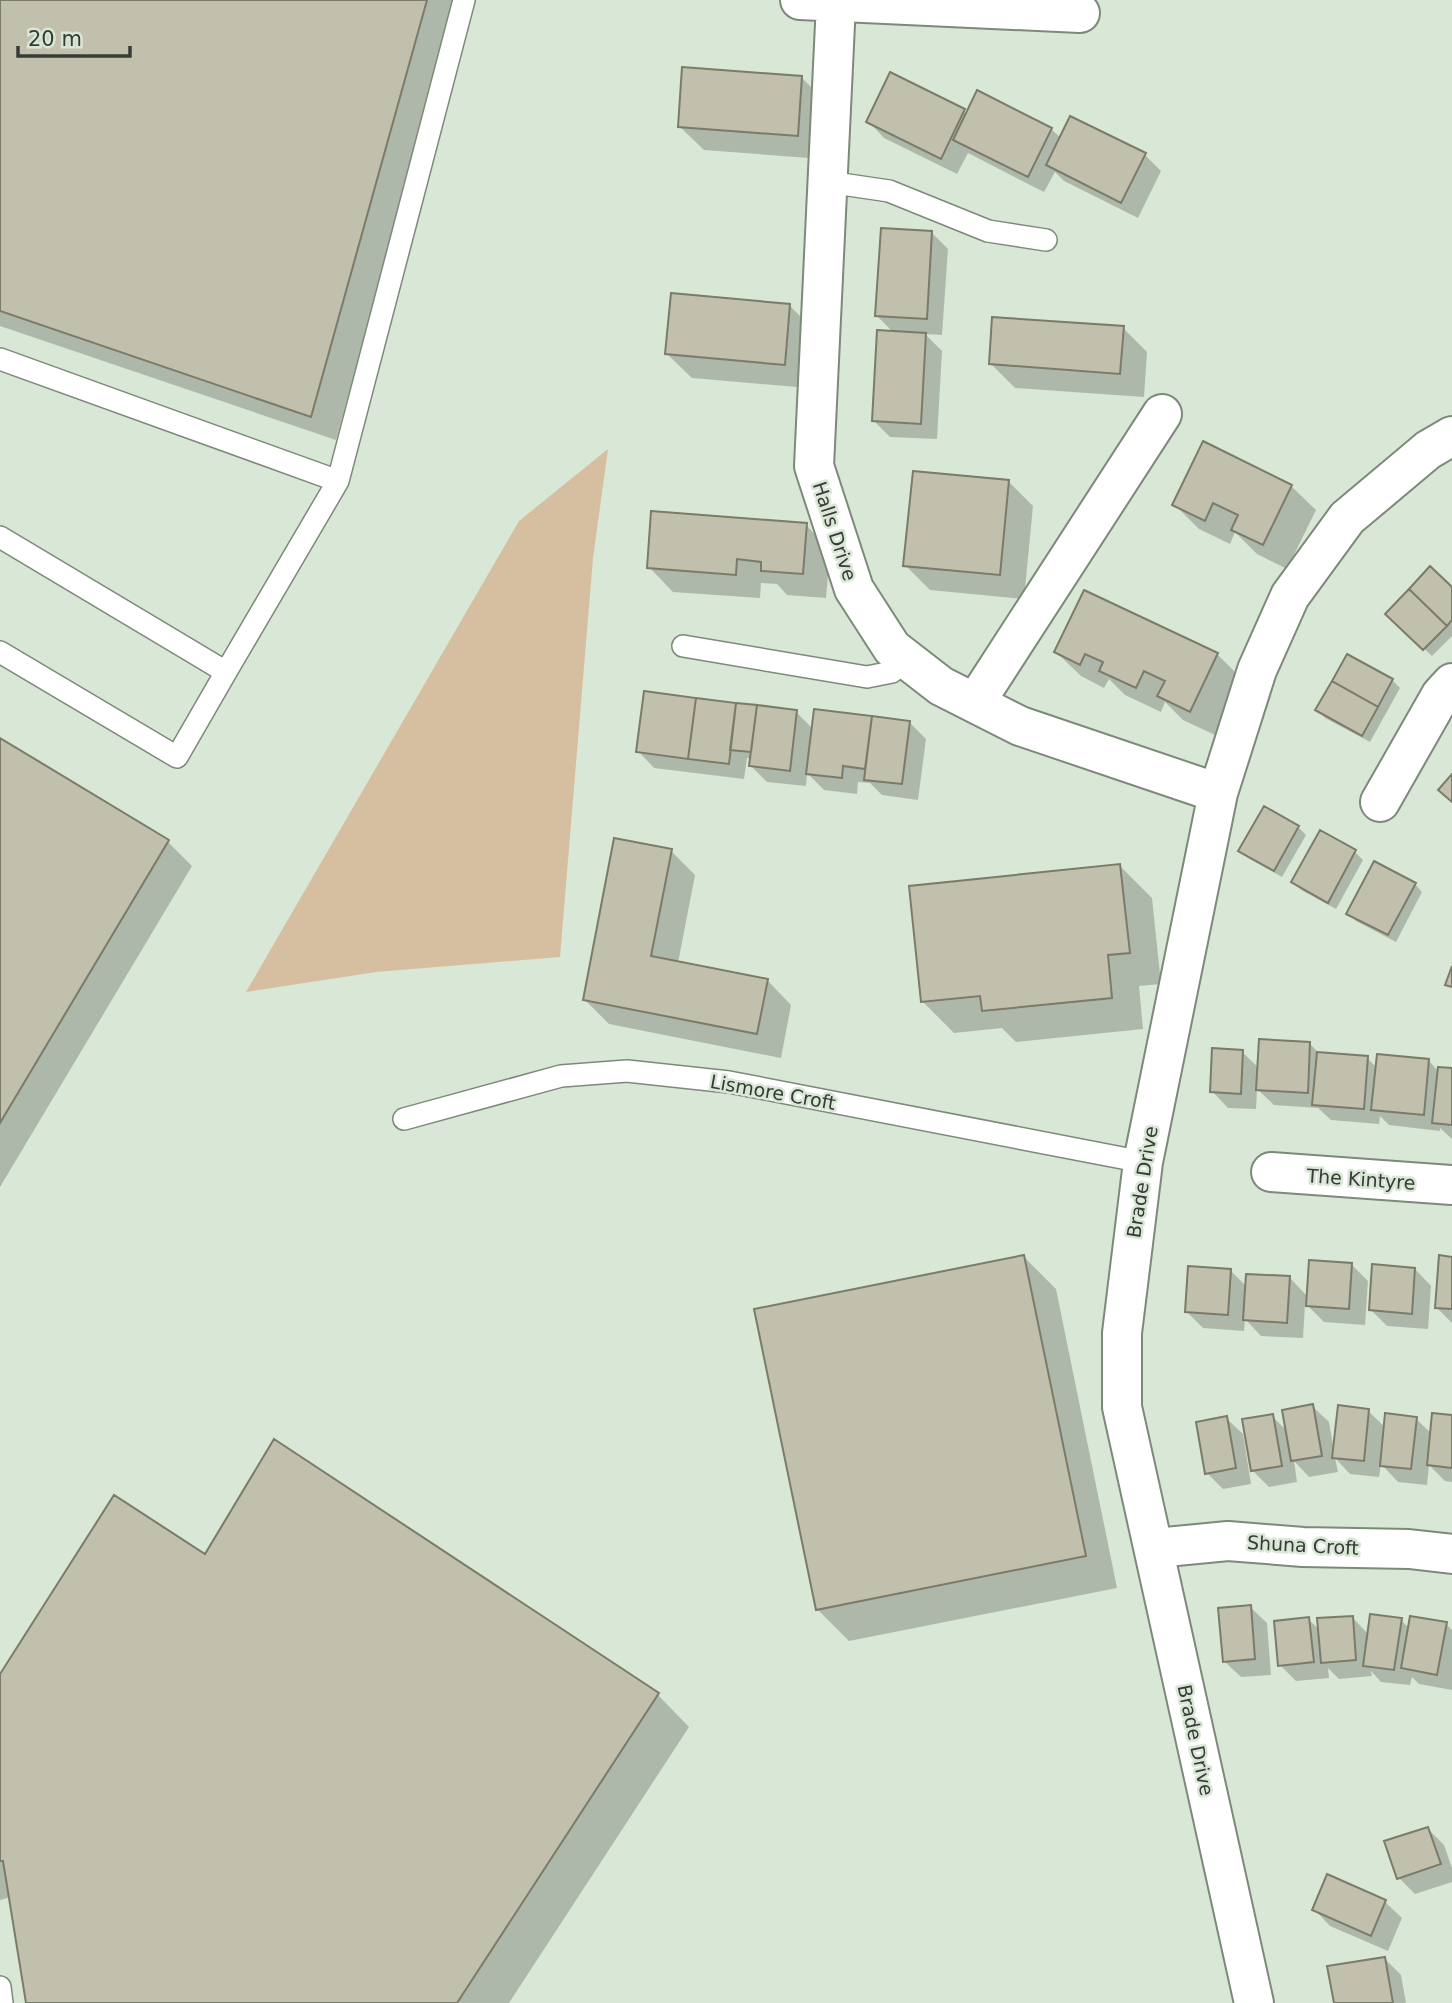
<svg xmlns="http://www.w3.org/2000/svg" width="1452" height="2003" font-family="'DejaVu Sans',sans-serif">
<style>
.green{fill:#d6bfa0}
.shadow{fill:#0003}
.building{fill:#c0c0ad;stroke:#7b7b69;stroke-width:2}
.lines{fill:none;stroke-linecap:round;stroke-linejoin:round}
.lane-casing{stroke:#7d897a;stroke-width:24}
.street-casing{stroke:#7d897a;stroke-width:42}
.lane{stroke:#fff;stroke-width:21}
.street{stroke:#fff;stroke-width:38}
.labels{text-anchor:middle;stroke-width:5;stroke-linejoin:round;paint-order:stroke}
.street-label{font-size:19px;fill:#363b35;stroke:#d9e7d6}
</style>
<rect width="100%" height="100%" fill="#d9e7d6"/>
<path class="green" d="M608 449 593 558 560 957 376 972 246 992 519 521Z"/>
<path class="shadow" d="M0 0H457L336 440 0 326Z
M891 74 967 114 1051 129 1061 138 1145 155 1161 171 1138 218 1064 181 1055 172 1044 192 968 153 957 174 884 138 868 121Z
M802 78 826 102 822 159 704 150 679 126Z
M931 232 948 249 942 335 925 334 942 351 937 439 890 437 874 421 894 333 877 316Z
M789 305 814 330 808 388 692 378 667 354Z
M1123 328 1147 352 1144 397 1015 388 991 364Z
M1009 482 1033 506 1024 599 930 590 905 565Z
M1291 486 1316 510 1287 569 1257 554 1235 532 1230 544 1199 529 1174 504Z
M806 525 830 550 826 598 787 595 777 584 761 583 760 598 673 592 649 567Z
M1452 590V636L1432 656 1388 614Z
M1056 652 1217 654 1242 679 1215 735 1183 720 1165 702 1161 712 1125 695 1109 679 1104 688 1081 676Z
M1392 680 1400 688 1370 742 1325 718 1318 710Z
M815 711 909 722 926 739 918 800 882 795 870 783 858 782 857 794 824 790 807 773 806 786 767 782 751 766 752 758H747L744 779 654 768 638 751 796 712 813 729Z
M0 740 168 842 192 866 0 1187Z
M1264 808 1298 827 1306 835 1282 877 1248 858 1241 851Z
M1320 833 1355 852 1363 860 1336 909 1301 890 1293 882Z
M671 851 695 875 678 963 767 980 791 1005 781 1058 609 1024 585 1000Z
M1120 866 1152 898 1161 984 1139 986 1143 1029 1016 1042 1002 1028 954 1033 922 1001Z
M1415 884 1422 892 1396 942 1356 921 1348 913Z
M1310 1044 1320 1054 1367 1058 1377 1068 1429 1061 1439 1072 1452 1070V1139L1440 1128V1131L1389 1125 1380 1116 1379 1124 1331 1120 1318 1108 1274 1105 1257 1089 1256 1109 1228 1108 1212 1091 1242 1052 1259 1068Z
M1024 1257 1056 1289 1117 1588 849 1641 818 1610Z
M1452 1258V1323L1436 1307Z
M1352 1265 1368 1281 1365 1325 1324 1322 1305 1303 1303 1338 1261 1336 1245 1319 1244 1331 1203 1328 1186 1311 1231 1271 1247 1287 1290 1278 1308 1297Z
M1415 1269 1431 1286 1428 1329 1387 1326 1371 1310Z
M1312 1406 1329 1422 1334 1451 1368 1411 1386 1428 1416 1419 1432 1434 1452 1417V1482L1445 1481 1429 1465 1427 1485 1398 1482 1381 1464 1379 1477 1350 1474 1335 1458 1338 1472 1309 1477 1294 1461 1297 1482 1269 1487 1253 1471 1272 1416 1287 1431Z
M1226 1418 1243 1434 1251 1484 1223 1489 1207 1473Z
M205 1556 658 1695 689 1727 509 2003H28L11 1897 0 1900V1677Z
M1250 1607 1267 1623 1271 1675 1241 1677 1224 1661Z
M1352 1617 1369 1635 1401 1620 1410 1629 1446 1624 1452 1630V1690L1419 1684 1412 1677 1410 1685 1381 1682 1371 1671 1372 1676 1339 1679 1328 1668 1329 1678 1296 1681 1280 1665 1308 1619 1320 1630Z
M1428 1829 1444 1845 1452 1868V1882L1415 1894 1399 1878Z
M1328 1877 1385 1902 1402 1918 1388 1951 1330 1926 1314 1909Z
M1385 1959 1401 1975 1406 2003H1335Z"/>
<path class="building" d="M0 0H427L311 417 0 311Z
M682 67 802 76 798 136 678 127Z
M890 72 965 109 941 159 866 122Z
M977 90 1052 128 1028 177 953 140Z
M1070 116 1146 153 1121 203 1046 165Z
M881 228 932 231 927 319 875 316Z
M671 293 790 304 785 365 665 354Z
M992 317 1124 326 1120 374 989 364Z
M877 330 926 333 921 424 872 421Z
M1203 441 1292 485 1263 545 1231 530 1238 515 1213 503 1205 521 1172 505Z
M913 471 1009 480 1000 575 903 566Z
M651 511 807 523 803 574 761 571V562L737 559 736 575 647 568Z
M1430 566 1452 587V620L1447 626 1409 589Z
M1409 589 1447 626 1423 650 1385 614Z
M1084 590 1218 653 1190 712 1157 696 1165 681 1144 671 1136 688 1099 671 1103 662 1085 654 1080 665 1054 652Z
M1347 654 1393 679 1378 707 1332 681Z
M1332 681 1378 707 1362 736 1315 710Z
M644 691 696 698 688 759 636 752Z
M696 698 736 703 729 764 688 759Z
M736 703 757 705 751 752 730 750Z
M757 705 797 710 790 771 749 766Z
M814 709 872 716 865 769 843 766 842 778 806 774Z
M872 716 910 721 902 784 864 780Z
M0 738 169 840 0 1123Z
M1452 774V802L1438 790Z
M1264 806 1299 826 1274 871 1238 851Z
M1320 830 1356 850 1328 903 1291 882Z
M614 838 672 849 651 956 768 979 757 1034 583 1000Z
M1374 861 1416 883 1388 935 1346 914Z
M1120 864 1130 953 1108 955 1112 998 982 1011 980 996 921 1002 909 886Z
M1452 966V987L1445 985Z
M1259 1039 1310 1042 1308 1093 1256 1090Z
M1212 1048 1243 1050 1241 1094 1210 1092Z
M1317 1052 1368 1056 1364 1109 1312 1105Z
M1377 1054 1429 1059 1424 1115 1371 1110Z
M1438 1067 1452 1068V1125L1432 1123Z
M1024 1255 1086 1556 816 1610 754 1309Z
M1439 1255 1452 1257V1309L1435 1308Z
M1309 1260 1352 1263 1349 1309 1306 1306Z
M1372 1264 1415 1268 1412 1314 1369 1310Z
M1188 1266 1231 1269 1228 1315 1185 1312Z
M1246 1274 1290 1276 1287 1323 1243 1320Z
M1313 1404 1322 1456 1291 1461 1282 1410Z
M1338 1405 1369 1409 1364 1461 1332 1458Z
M1385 1413 1417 1417 1411 1469 1380 1466Z
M1432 1413 1452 1415V1468L1427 1465Z
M1273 1414 1282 1466 1251 1471 1242 1419Z
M1227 1416 1236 1468 1205 1474 1196 1422Z
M274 1439 659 1693 457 2003H26L3 1861H0V1674L114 1495 205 1554Z
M1251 1605 1255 1659 1223 1662 1218 1608Z
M1370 1614 1402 1618 1394 1670 1363 1666Z
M1353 1616 1356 1660 1321 1663 1317 1618Z
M1410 1616 1447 1622 1437 1675 1401 1668Z
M1309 1617 1314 1662 1278 1666 1274 1621Z
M1428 1827 1441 1864 1397 1879 1384 1841Z
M1327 1874 1386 1900 1371 1936 1312 1910Z
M1385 1957 1393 2003H1334L1327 1966Z"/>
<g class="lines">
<g class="lane-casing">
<path id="lane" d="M828 182 889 191 988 231 1046 240
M0 359 338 481 226 672 0 537
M338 481 464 0
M683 646 867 677 892 672 906 659
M0 652 177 757 226 672
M404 1119 561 1076 627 1071 729 1082 1143 1162
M0 1987 2 2003"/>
</g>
<g class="street-casing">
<path id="street" d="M800 0 1080 13
M836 3 814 466 854 589 892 648 941 686 1020 726 1218 793
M975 703 1162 414
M1380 802 1441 695 1452 683
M1271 1172 1452 1185
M1155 1548 1228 1541 1303 1547 1409 1549 1452 1554
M1254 2003 1122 1407V1333L1143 1162 1218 793 1257 670 1290 596 1347 518 1428 450 1452 436"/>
</g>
<use href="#lane" class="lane"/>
<use href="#street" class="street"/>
</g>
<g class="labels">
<g class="street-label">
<text transform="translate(835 531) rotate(72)" y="7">Halls Drive</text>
<text transform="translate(773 1092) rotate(10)" y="7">Lismore Croft</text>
<text transform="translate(1361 1179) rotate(4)" y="7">The Kintyre</text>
<text transform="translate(1142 1182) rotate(-81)" y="7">Brade Drive</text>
<text transform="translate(1303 1545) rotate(3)" y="7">Shuna Croft</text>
<text transform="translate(1196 1740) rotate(78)" y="7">Brade Drive</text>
</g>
</g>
<path d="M18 46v10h112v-10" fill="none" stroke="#363b35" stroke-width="3.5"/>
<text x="28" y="46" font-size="21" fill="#363b35" stroke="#d9e7d6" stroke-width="5" paint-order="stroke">20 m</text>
</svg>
